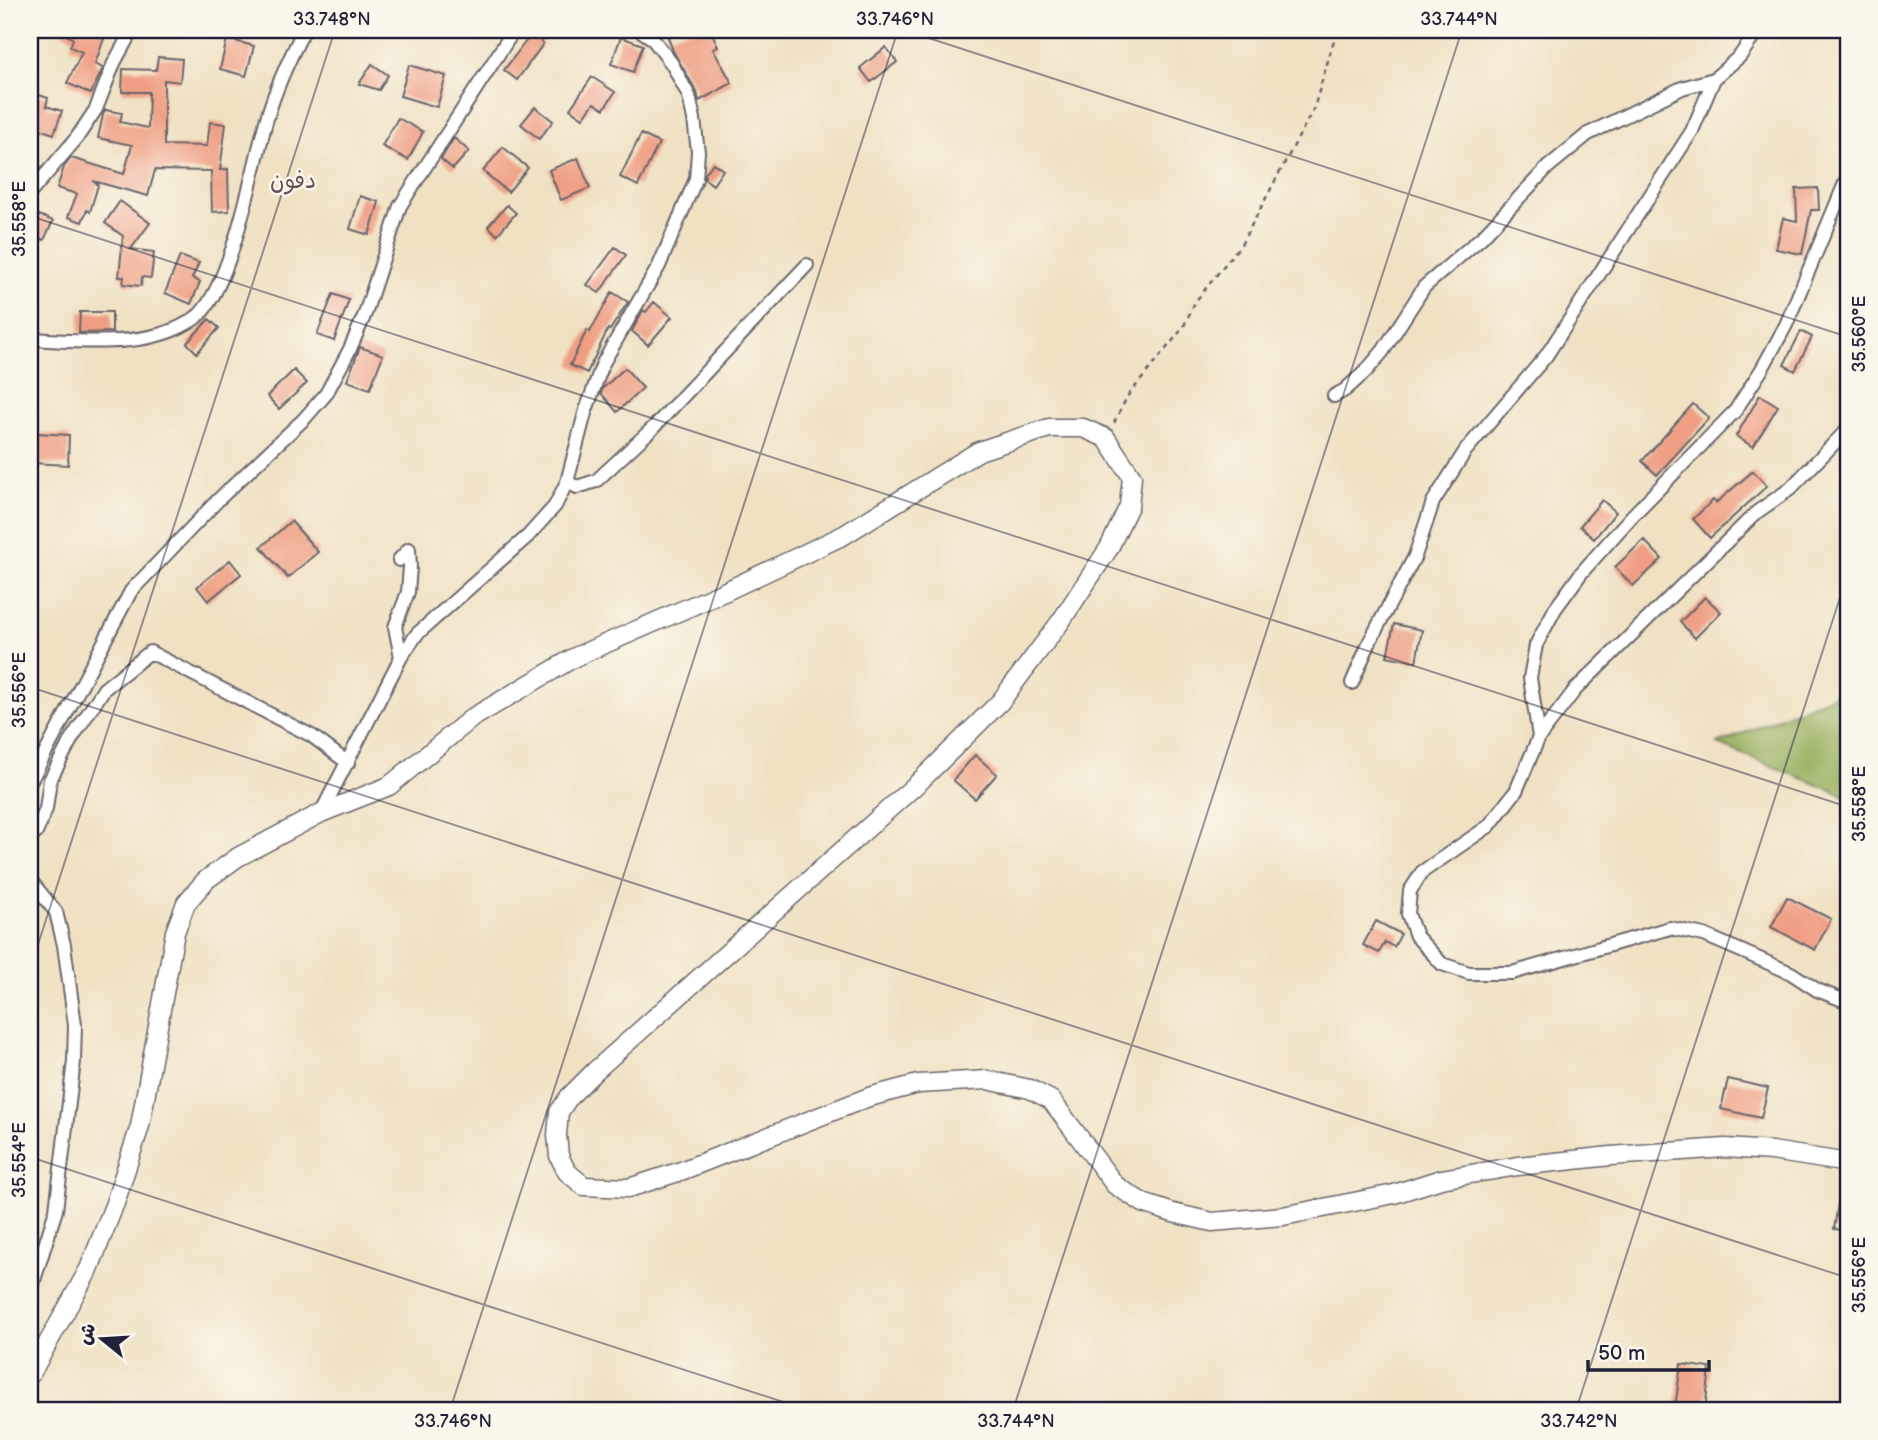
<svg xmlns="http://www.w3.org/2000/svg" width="1878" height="1440" font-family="'Balsamiq Sans','Playpen Sans Arabic',sans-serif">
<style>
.forest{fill:#9cb466;stroke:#5f6b50;stroke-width:2}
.building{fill:#ef9e83}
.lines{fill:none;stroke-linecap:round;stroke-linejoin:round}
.street-casing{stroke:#6a656a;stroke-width:16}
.secondary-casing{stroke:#6a656a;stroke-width:21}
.path{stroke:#6a656a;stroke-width:2.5;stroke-dasharray:5 5;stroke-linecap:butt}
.street{stroke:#fff;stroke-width:12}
.secondary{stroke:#fff;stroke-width:18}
.ticks{fill:none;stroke:#22223b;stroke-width:2;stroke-opacity:0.45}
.labels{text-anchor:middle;stroke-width:5;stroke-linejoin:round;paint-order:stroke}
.quarter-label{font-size:23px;fill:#6a4d54;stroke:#fbf7ec}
.neatline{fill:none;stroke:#22223b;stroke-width:2.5}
.ticks-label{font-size:18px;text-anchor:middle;fill:#22223b}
</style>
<rect width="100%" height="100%" fill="#fbf7ec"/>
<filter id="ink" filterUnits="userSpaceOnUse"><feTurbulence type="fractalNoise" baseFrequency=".0143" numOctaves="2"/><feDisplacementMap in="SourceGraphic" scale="14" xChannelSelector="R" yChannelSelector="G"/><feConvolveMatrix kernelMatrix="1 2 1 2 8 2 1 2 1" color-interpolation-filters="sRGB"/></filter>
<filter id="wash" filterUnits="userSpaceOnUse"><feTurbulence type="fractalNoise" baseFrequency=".00686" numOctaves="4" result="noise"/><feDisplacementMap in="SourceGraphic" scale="28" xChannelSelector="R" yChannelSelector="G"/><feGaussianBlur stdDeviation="1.57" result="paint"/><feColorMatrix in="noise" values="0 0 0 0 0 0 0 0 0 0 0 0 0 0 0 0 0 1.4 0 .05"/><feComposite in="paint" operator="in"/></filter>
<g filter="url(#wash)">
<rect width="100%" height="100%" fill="#efe1c2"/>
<path class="forest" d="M1848 689V797L1718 744Z"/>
<g id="blocks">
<path class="building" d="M59 30H107L95 64 103 68 91 94 67 83 82 52 70 47 73 39Z
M688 30H711L718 47 713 49 732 83 699 101 697 92 673 51 668 37Z
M533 32 543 39 541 42 543 44 517 80 504 70Z
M621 37 643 45 633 72 611 64Z
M227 39 254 46 246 76 220 69Z
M886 47 897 62 871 82 860 68Z
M158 57 182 59 180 82 164 80V145L207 146 210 122 226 124 220 170 228 169 229 211 212 212 211 171 155 170 148 196 93 181 98 185 90 212 87 210 82 222 68 217 77 194 57 188 64 167 71 158 124 174 132 145 98 138 103 115 105 110 122 113 120 122 148 128 149 92H122L123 69 156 70Z
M372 64 388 75 379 90 359 84Z
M409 65 446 76 437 107 400 96Z
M592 77 615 92 604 109 594 103 583 118 570 109Z
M30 92 48 98 46 106 62 111 54 134 30 126Z
M535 107 553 121 539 139 521 124Z
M398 118 423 132 408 160 382 146Z
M641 134 659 143 638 186 620 177Z
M454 138 469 151 453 169 441 159Z
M503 147 528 168 508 192 483 171Z
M578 158 590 188 561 200 549 170Z
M713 163 723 170 713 185 705 179V174Z
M1818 188 1819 210H1811L1802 254 1776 249 1783 218 1797 221 1796 189Z
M360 196 379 202 369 235 350 229Z
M120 201 150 223 131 249 154 252 151 278 142 277 141 286 123 284 124 277H119L123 236 105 223Z
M507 205 516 213 497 235 488 226Z
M39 215 53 221 44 240 30 234Z
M615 247 626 255 599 293 587 285Z
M180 256 199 263 192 278 200 282 191 304 165 293Z
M612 292 628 302 610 330 608 329 587 373 570 365 587 330 590 332Z
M333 294 349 300 334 341 317 335Z
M654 302 672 317 648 345 632 331 643 310 646 312Z
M80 312H112V332L79 333Z
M209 319 219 328 197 353 187 343Z
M1801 331 1812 337 1795 371 1784 365Z
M360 347 383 355 370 389 347 381Z
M625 368 643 388 617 412 601 393 603 388Z
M294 370 307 383 279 409 267 396Z
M1760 395 1778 406 1753 447 1736 436Z
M1693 404 1709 418 1657 475 1642 461Z
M35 433 69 435 68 465 33 463Z
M1753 471 1767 486 1710 538 1693 519 1713 500 1716 503Z
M1602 500 1616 512 1594 539 1580 526Z
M291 521 318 552 288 578 261 547Z
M1644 540 1662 559 1633 586 1615 567Z
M230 560 241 574 208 601 197 587Z
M1705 597 1721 612 1695 638 1680 622Z
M1394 624 1422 630 1416 662 1387 656Z
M975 755 997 774 975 799 953 780Z
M1787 897 1831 919 1815 950 1771 927Z
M1376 921 1401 934 1394 947 1385 942 1379 953 1363 945Z
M1728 1079 1768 1088 1761 1118 1721 1109Z
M1841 1185H1848V1231L1834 1229Z
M1681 1364 1710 1368 1705 1410 1675 1408Z"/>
</g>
</g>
<g filter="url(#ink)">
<use href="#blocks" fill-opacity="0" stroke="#6a656a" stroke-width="2"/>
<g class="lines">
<g class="street-casing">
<path id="street" d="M30 193 76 139 96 109 114 63 132 30
M30 339C74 341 131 347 173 330 181 327 194 320 200 314 233 280 253 166 267 118 276 87 289 59 304 30
M1334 396 1345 390 1366 371 1383 351 1424 287 1482 237 1548 167 1588 134 1682 88 1714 79 1740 56 1758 30
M1848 429 1790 489 1757 512 1575 690 1539 737 1516 791 1489 826 1422 872 1410 891 1408 914 1416 936 1442 964 1469 973H1512L1670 928 1704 935 1739 950 1791 973 1817 990 1848 1002
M567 482 577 487 596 481 652 429 807 265
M399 560 409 549 410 567 408 592 395 627 401 657
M1352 683 1370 641 1415 556 1433 502 1466 450 1546 356 1692 131 1714 79
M1539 737 1530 678 1536 645 1555 609 1582 572 1632 516 1735 411 1762 369 1786 325 1848 176
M30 782 131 591 219 499 304 419 326 394 350 349 365 314 400 206 514 30
M321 813 401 657 417 634 528 536 555 506 567 482 585 413 603 363 659 266 696 179 698 152 694 119 689 96 672 64 652 38 640 30
M30 836 36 833 46 809 50 780 72 738 104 689 150 652 312 736 348 763
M30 880 56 912 64 945 75 1025 74 1061 56 1210 30 1293"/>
</g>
<g class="secondary-casing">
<path id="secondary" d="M30 1375 89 1269 115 1203 140 1126 175 932 186 903 206 880 238 857 321 813 389 786 472 718 575 657 724 592 844 535 979 451 1049 428H1083L1106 438 1132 477 1129 506 1109 548 1061 621 1000 702 918 783 595 1071 569 1097 559 1112 557 1135 559 1156 567 1172 584 1186 629 1188 681 1171 869 1097 918 1084 987 1080 1030 1089 1051 1100 1115 1185 1143 1203 1173 1213 1212 1222 1283 1216 1394 1194 1441 1179 1518 1166 1611 1156 1725 1148 1772 1151 1848 1163"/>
</g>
<path class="path" d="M1114 423 1127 397 1183 328 1195 302 1242 243 1314 108 1337 30"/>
<use href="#street" class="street"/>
<use href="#secondary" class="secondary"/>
</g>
</g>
<path class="ticks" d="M904 30 1848 337M30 216 1848 807M30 687 1848 1278M30 969 335 30M30 1157 808 1410M450 1410 898 30M1013 1410 1462 30M1576 1410 1848 573"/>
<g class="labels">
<g class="quarter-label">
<text x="293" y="188">دفون</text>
</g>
</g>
<rect width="1878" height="1440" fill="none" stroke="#fbf7ec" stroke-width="77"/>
<g transform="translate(102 1339) rotate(288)" stroke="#fbf7ec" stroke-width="5" paint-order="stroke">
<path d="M0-5L12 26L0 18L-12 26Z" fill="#22223b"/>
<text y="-10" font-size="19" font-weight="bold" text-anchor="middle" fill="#22223b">ش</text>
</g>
<path d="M1588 1360v10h121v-10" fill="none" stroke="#22223b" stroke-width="3.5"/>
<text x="1598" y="1360" font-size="21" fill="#22223b" stroke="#fbf7ec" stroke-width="5" paint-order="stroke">50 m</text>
<rect x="38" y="38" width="1802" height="1364" class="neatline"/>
<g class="ticks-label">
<text x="332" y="25">33.748°N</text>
<text x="895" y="25">33.746°N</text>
<text x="1459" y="25">33.744°N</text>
<text transform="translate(19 219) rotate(-90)" y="6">35.558°E</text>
<text transform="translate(1859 334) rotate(-90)" y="6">35.560°E</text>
<text transform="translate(19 690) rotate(-90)" y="6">35.556°E</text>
<text transform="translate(1859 804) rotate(-90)" y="6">35.558°E</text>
<text transform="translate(19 1160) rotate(-90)" y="6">35.554°E</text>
<text transform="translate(1859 1275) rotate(-90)" y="6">35.556°E</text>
<text x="453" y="1427">33.746°N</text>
<text x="1016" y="1427">33.744°N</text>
<text x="1579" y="1427">33.742°N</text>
</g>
</svg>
